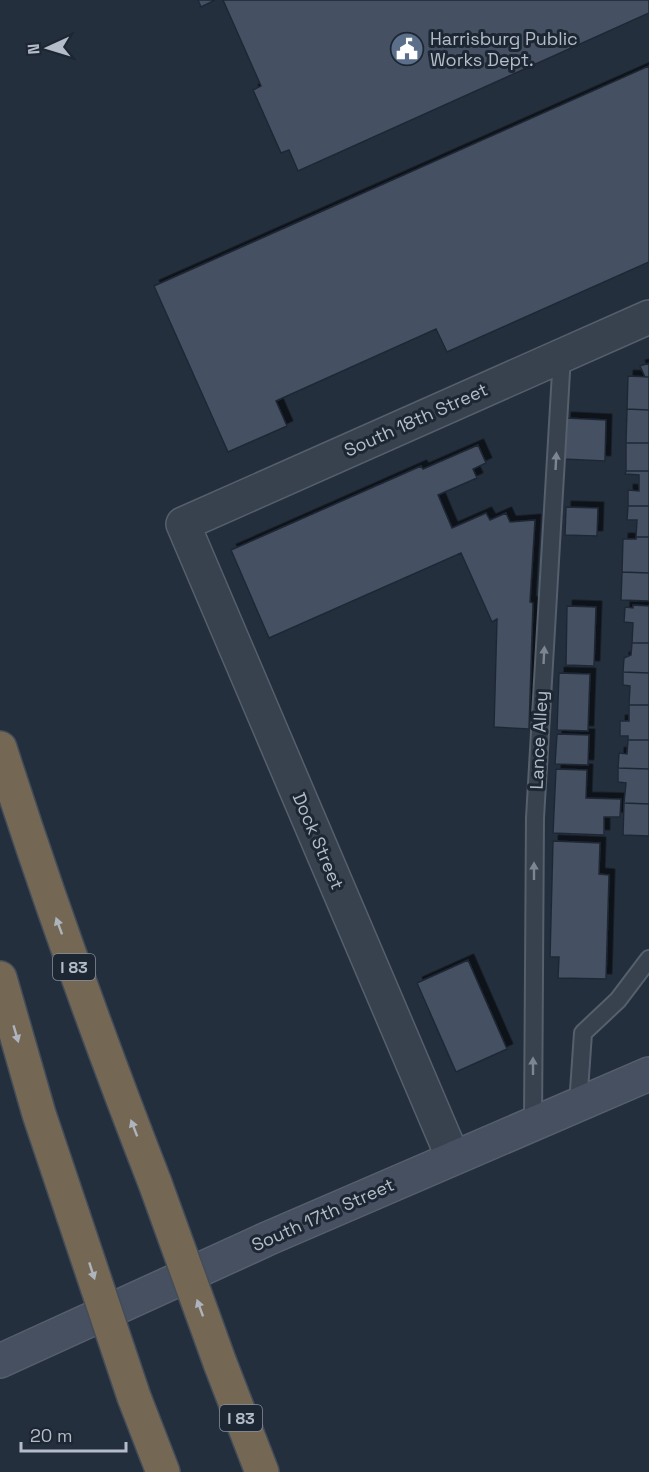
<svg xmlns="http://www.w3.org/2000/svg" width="649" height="1472" font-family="'Space Grotesk',sans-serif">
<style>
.building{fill:#455162;stroke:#1f2835;stroke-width:1.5;filter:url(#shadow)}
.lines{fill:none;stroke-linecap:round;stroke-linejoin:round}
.lane-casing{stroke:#565f6c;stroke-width:20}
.street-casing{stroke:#565f6c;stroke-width:36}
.secondary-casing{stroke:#565f6c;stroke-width:36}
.highway-casing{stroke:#434c59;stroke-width:36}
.lane{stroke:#38414e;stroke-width:16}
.street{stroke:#38414e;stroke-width:33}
.secondary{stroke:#465061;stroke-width:33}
.highway{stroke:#746855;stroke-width:33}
.highway-bridge-casing{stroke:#434c59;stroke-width:36;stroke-linecap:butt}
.highway-bridge{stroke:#746855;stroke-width:33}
.oneway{fill:#7c8592}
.oneway2{fill:#aeb4bd}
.labels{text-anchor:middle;stroke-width:6;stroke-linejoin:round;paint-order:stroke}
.shield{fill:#1d2633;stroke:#878f9c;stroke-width:1.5}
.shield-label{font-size:16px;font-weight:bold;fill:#b4bcc9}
.poi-label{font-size:18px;fill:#b4bcc9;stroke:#1d2633;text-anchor:start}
.street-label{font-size:18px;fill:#b4bcc9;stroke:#1d2633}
</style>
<defs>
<filter id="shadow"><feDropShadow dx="5.5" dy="-5.5" stdDeviation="0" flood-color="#0009"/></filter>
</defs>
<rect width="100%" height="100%" fill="#242f3e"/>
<path class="building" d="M198 0H215L201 7Z
M223 0H649V13L298 171 289 150 281 153 253 90 261 86Z
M649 66V262L447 352 436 329 276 401 287 426 228 452 154 286Z
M649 363V377H645L640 366Z
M628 376 649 377V410L627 409Z
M627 409 649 410V443H626Z
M566 418 606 420 605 461 564 459Z
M626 443H649V471H626Z
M478 445 486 463 473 469 477 478 438 495 452 528 486 513 490 520 506 513 510 522 535 520 530 602 533 603 529 729 494 727 497 619 492 622 461 553 269 638 231 550 421 466 423 469Z
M626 471H649V506H628V490L639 491V475L625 474Z
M628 506H649V537H636L637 520H627Z
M566 507 598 508 597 536 565 535Z
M636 537H649V573L622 572 623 539H636Z
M622 572 649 573V601L621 600Z
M633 605 649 606V643H632L633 623 624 622 625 607 633 608Z
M567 606 596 607 594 666 566 665Z
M632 643H649V673L623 672 624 658 631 655Z
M623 672 649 673V705H629L630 686 623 685Z
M559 673 590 674 588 731 557 730Z
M629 705H649V740H628V736H620V721H629Z
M557 734 589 735 588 765 555 764Z
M628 740H649V769L618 768 619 753 627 754Z
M618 768 649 769V804L624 803 626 783 618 782Z
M556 769 587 770 586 798 621 799 620 817H604V835L553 833Z
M624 803 649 804V836L623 835Z
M553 841 600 843 599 874 609 875 606 979 558 978 559 957H550Z
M468 960 507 1049 456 1072 417 983Z"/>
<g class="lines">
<g class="lane-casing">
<path id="lane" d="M578 1105 583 1033 618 1000 649 959
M533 1125 535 818 562 355"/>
</g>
<g class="street-casing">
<path id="street" d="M453 1158 183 524 649 317"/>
</g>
<g class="secondary-casing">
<path id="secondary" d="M0 1361 269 1238 649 1074"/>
</g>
<g class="highway-casing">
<path id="highway" d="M0 748C47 895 99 1039 155 1183
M0 978 39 1114 73 1215
M220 1363 262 1472
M134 1397 163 1472"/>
</g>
<use href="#lane" class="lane"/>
<use href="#street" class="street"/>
<use href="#secondary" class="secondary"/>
<use href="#highway" class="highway"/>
<g class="highway-bridge-casing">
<path id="highway-bridge" d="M155 1183 220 1363
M73 1215 134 1397"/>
</g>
<use href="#highway-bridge" class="highway-bridge"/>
</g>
<defs><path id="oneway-solid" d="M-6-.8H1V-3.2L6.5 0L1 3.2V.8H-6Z" transform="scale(1.5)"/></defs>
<g class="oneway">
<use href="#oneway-solid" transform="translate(556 461) rotate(-87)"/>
<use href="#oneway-solid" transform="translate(544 655) rotate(-87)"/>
<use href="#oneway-solid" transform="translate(534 871) rotate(-90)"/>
<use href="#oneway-solid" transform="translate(533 1066) rotate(-90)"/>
</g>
<g class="oneway2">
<use href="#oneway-solid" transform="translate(59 926) rotate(-110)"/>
<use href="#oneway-solid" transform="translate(16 1034) rotate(74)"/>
<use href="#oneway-solid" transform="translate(134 1128) rotate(-111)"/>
<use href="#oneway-solid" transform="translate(92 1271) rotate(72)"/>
<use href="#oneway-solid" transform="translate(200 1308) rotate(-110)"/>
</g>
<defs>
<g id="civic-disc" transform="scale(1.725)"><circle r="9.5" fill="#5c6f8a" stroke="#1d2633"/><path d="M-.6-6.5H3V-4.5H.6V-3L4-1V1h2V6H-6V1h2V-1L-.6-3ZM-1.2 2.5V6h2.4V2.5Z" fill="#fff"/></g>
</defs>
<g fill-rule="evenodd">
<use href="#civic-disc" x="407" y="49"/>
</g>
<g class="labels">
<g class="shield">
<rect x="53" y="954" width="42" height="26" rx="4.5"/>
<rect x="220" y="1405" width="42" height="26" rx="4.5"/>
</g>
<g class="shield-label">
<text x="74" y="973">I 83</text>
<text x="241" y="1424">I 83</text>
</g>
<g class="poi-label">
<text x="430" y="45">Harrisburg Public<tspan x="430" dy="21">Works Dept.</tspan></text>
</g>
<g class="street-label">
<text transform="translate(416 420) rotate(-24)" y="6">South 18th Street</text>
<text transform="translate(539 740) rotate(-87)" y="6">Lance Alley</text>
<text transform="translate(318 841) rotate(67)" y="6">Dock Street</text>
<text transform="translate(323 1215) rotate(-24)" y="6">South 17th Street</text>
</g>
</g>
<g transform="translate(48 48) rotate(266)" stroke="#1d2633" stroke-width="4.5" paint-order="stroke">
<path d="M0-4.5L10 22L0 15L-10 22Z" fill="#b4bcc9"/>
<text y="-9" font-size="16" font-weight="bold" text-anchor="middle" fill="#b4bcc9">N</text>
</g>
<path d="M21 1442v9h105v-9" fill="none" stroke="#b4bcc9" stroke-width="3"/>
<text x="30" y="1442" font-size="18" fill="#b4bcc9" stroke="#1d2633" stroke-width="4.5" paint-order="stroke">20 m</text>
</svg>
